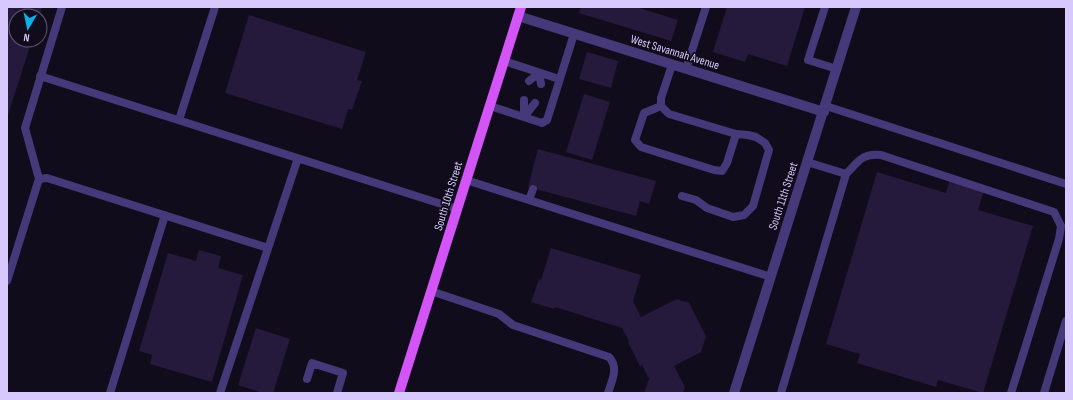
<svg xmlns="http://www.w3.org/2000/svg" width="1073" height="400" font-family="'Sofia Sans Condensed',sans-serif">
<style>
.building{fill:#25193c}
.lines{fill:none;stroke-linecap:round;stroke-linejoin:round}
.lane{stroke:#453979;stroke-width:8}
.street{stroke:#453979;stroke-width:10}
.primary{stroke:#d455f7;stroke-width:10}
.labels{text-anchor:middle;stroke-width:3.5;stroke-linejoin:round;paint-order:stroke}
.street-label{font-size:12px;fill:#d7c9fd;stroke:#110c1c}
</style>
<rect width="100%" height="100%" fill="#110c1c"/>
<path class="building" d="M7 7H42L40 16H16V40H32L7 118Z
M581 7H636L678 20 671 41 579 13Z
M727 7H805L787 66 748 54 745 62 713 52Z
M249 15 366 52 357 80 362 81 352 110 348 109 342 129 225 93Z
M587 52 618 61 611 88 579 79Z
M584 94 610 102 592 160 566 152Z
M538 149 656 181 649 204 640 201 636 216 528 187Z
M877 172 946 193 950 179 984 190 978 210 1033 226 983 393 938 380 936 387 857 363 860 354 826 344Z
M551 248 641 275 633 301 641 317 677 299 689 303 706 336 701 352 674 366 685 387 683 393H644L649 379 642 365 640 366 628 342 629 341 622 328 555 307 554 309 531 302 539 279 541 280Z
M199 250 221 256 218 268 243 275 212 382 150 364 152 355 139 351 168 253 196 261Z
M256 328 290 339 273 393H263L238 385Z"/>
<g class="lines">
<path class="lane" d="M825 7 808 60 837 69
M504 61 559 79
M672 65 661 98V106L669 114 736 134 748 135 756 137 765 143 769 150 753 206 744 215 733 217 707 208 696 200 682 196
M686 69 706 7
M40 76 457 209
M529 81 539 73 541 84
M524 100V117L535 103
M490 106 542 123 547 120 574 34
M661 106 644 113 635 140 641 147 714 170 722 171 727 163 736 134
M826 106 1066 184
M179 120 215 7
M807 162 846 174
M39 179 47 178 268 248
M466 180 771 277
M529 200 533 189
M7 281 39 179 25 128 62 7
M431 291 499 314 513 325 609 357C619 368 612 380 608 393
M307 379 312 363 343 373 337 393
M110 393 165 215
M220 393 298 158
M781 393 846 174C859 161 862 153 881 155L1054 212 1061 226 1059 239 1011 393
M1044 393 1066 321"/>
<path class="street" d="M518 16 824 112
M734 393 856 7"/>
<path class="primary" d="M399 393 521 7"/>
</g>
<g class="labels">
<g class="street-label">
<text transform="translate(675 52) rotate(17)" y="4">West Savannah Avenue</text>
<text transform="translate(448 196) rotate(-73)" y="4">South 10th Street</text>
<text transform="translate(783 196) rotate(-72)" y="4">South 11th Street</text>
</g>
</g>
<rect width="1073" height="400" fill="none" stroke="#d7c9fd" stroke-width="16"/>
<g transform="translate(28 28) rotate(189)"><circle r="19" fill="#110c1c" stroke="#605876"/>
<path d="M0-3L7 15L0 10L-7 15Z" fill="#0ab0e8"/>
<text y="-6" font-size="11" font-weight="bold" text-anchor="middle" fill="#d7c9fd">N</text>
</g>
</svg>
